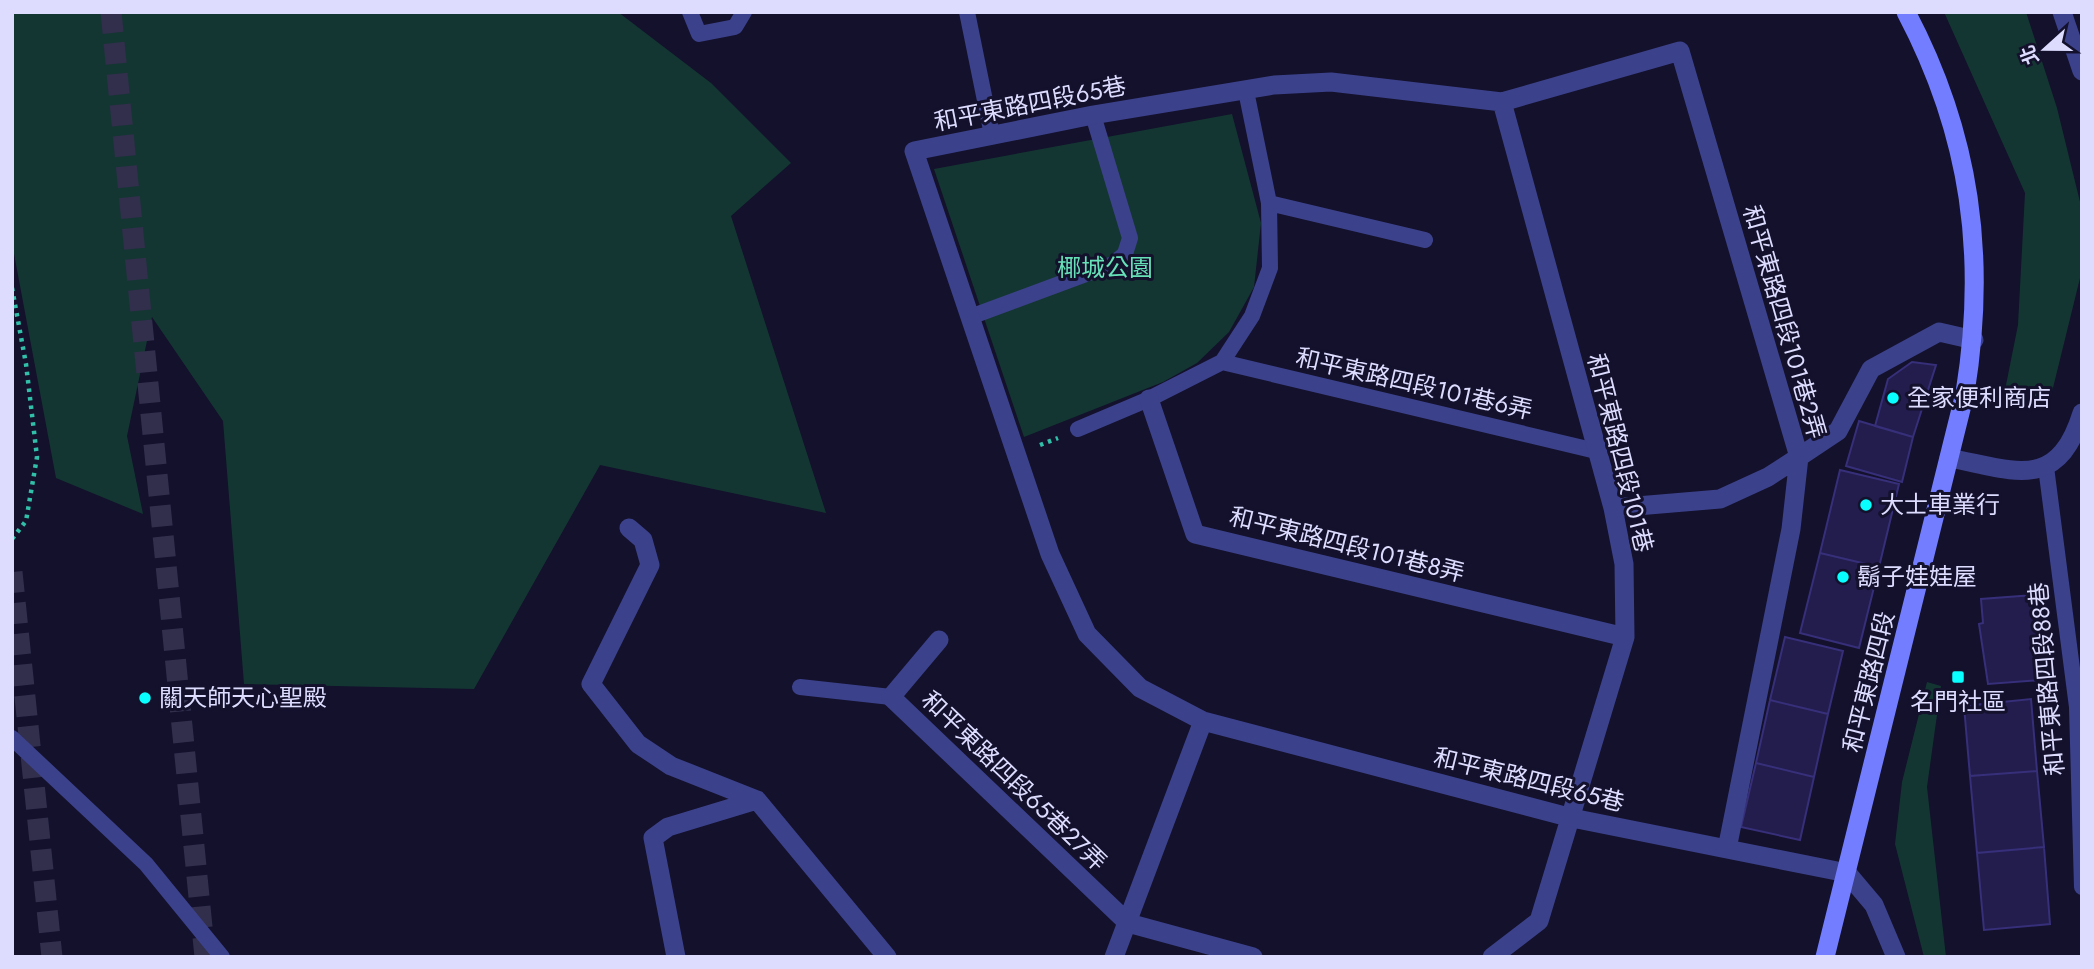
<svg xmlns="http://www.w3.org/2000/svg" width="2094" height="969" font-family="Jost,'Noto Sans TC',sans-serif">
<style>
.green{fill:#143632}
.building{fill:#221d4d;stroke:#372f79;stroke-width:2}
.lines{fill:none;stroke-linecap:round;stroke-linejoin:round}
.motorway-tunnel{stroke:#312f4c;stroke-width:21;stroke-dasharray:21 10;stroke-linecap:butt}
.path{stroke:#31bfa9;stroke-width:4.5;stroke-dasharray:3.5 5;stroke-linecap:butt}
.service{stroke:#3c418b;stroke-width:16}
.minor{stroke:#3c418b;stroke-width:19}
.secondary{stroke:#737dff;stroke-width:19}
.poi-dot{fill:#08feff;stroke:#13112c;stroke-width:2.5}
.labels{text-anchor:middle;stroke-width:6;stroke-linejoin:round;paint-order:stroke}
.street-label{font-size:24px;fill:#dddcff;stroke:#13112c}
.park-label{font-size:24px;fill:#66e1b7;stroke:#13112c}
.poi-label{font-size:24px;fill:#dddcff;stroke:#13112c;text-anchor:start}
</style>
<rect width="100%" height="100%" fill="#13112c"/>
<path class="green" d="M12 12H618L711 83 791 163 731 216 826 513 600 465 474 689 244 684 223 421 152 317 127 436 143 514 56 478 12 243Z
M1944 12H2026L2057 108 2082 210 2081 274 2051 396C2032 409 2024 407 2004 395L2018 325 2025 193Z
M1232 114 1261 223 1254 287 1229 332 1197 363 1163 382 1024 437 934 169Z
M1927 682 1941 686 1927 787 1946 957H1924L1895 844 1902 782Z"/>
<path class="building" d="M1912 362 1936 365 1913 437 1875 426 1888 379Z
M1859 421 1913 437 1902 482 1846 466Z
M1840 470 1899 484 1879 567 1820 553Z
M1820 553 1879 567 1859 648 1800 633Z
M2035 595 2042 680 1988 684 1979 624 1983 623 1981 599Z
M1785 637 1843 651 1828 714 1770 700Z
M2031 699 2037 771 1970 776 1964 706Z
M1770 700 1828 714 1814 777 1756 763Z
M1756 763 1814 777 1800 840 1741 827Z
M2037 771 2044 847 1977 853 1970 776Z
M2044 847 2050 924 1984 930 1977 853Z"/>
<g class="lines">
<path class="motorway-tunnel" d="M111 12 205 957
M12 572 52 957"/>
<path class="path" d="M12 288 26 364 37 457 26 521 12 539
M1040 445 1058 438"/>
<path class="service" d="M690 12 699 34 735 27 744 12
M967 12 992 135
M1269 203 1425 240
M970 317 1113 264 1125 254 1130 238 1093 115
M1222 362 1596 451
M1078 429 1149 399 1222 362 1252 316 1270 268 1269 203 1246 91
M2046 467 2077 707 2082 887
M800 687 891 697
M12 738 146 864 222 957"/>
<path class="minor" d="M2062 12 2082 71
M1149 399 1195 534 1625 637
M1949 458C2014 470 2057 493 2082 413
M1613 508 1720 499 1768 477 1799 457 1680 51 1502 102 1331 82 1274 85 1093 115 914 151 1050 554 1087 634 1140 688 1203 721 1572 818 1847 873 1874 905 1896 957
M629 528 643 540 650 565 591 684 638 744 671 766 757 800 887 957
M939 640 891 697 1128 923 1253 957
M1727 849 1791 529 1799 457 1838 431 1871 369 1939 332 1974 340
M676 957 653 838 668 827 757 800
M1114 957 1203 721
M1492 957 1539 921 1625 637 1624 564 1613 508 1502 102"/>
<path class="secondary" d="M1825 957 1965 393C1987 257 1971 135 1906 12"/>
</g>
<g class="poi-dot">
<circle cx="1893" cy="398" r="7"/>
<circle cx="1866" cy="505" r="7"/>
<circle cx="1843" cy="577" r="7"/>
<rect x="1951" y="670" width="14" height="14" rx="3.5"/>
<circle cx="145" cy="698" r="7"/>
</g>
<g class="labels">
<g class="street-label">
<text transform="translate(1030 104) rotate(-11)" y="8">和平東路四段65巷</text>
<text transform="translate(1784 322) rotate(74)" y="8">和平東路四段101巷2弄</text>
<text transform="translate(1414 384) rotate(13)" y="8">和平東路四段101巷6弄</text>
<text transform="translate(1620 453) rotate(76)" y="8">和平東路四段101巷</text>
<text transform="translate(1347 545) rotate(14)" y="8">和平東路四段101巷8弄</text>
<text transform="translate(2047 679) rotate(-95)" y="8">和平東路四段88巷</text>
<text transform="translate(1869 682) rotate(-76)" y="8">和平東路四段</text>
<text transform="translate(1529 780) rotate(14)" y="8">和平東路四段65巷</text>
<text transform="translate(1014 781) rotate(44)" y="8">和平東路四段65巷27弄</text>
</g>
<g class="park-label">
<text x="1105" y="276">椰城公園</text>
</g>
<g class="poi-label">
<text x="1907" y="406">全家便利商店</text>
<text x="1880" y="513">大士車業行</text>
<text x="1857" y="585">鬍子娃娃屋</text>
<text x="159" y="706">關天師天心聖殿</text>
<text x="1958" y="710" text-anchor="middle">名門社區</text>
</g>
</g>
<rect width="2094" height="969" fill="none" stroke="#dddcff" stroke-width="28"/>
<g transform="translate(2045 49) rotate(249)" stroke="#13112c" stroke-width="5" paint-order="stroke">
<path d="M0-5L12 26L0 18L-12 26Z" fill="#dddcff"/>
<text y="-10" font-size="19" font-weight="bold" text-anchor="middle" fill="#dddcff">北</text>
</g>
</svg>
